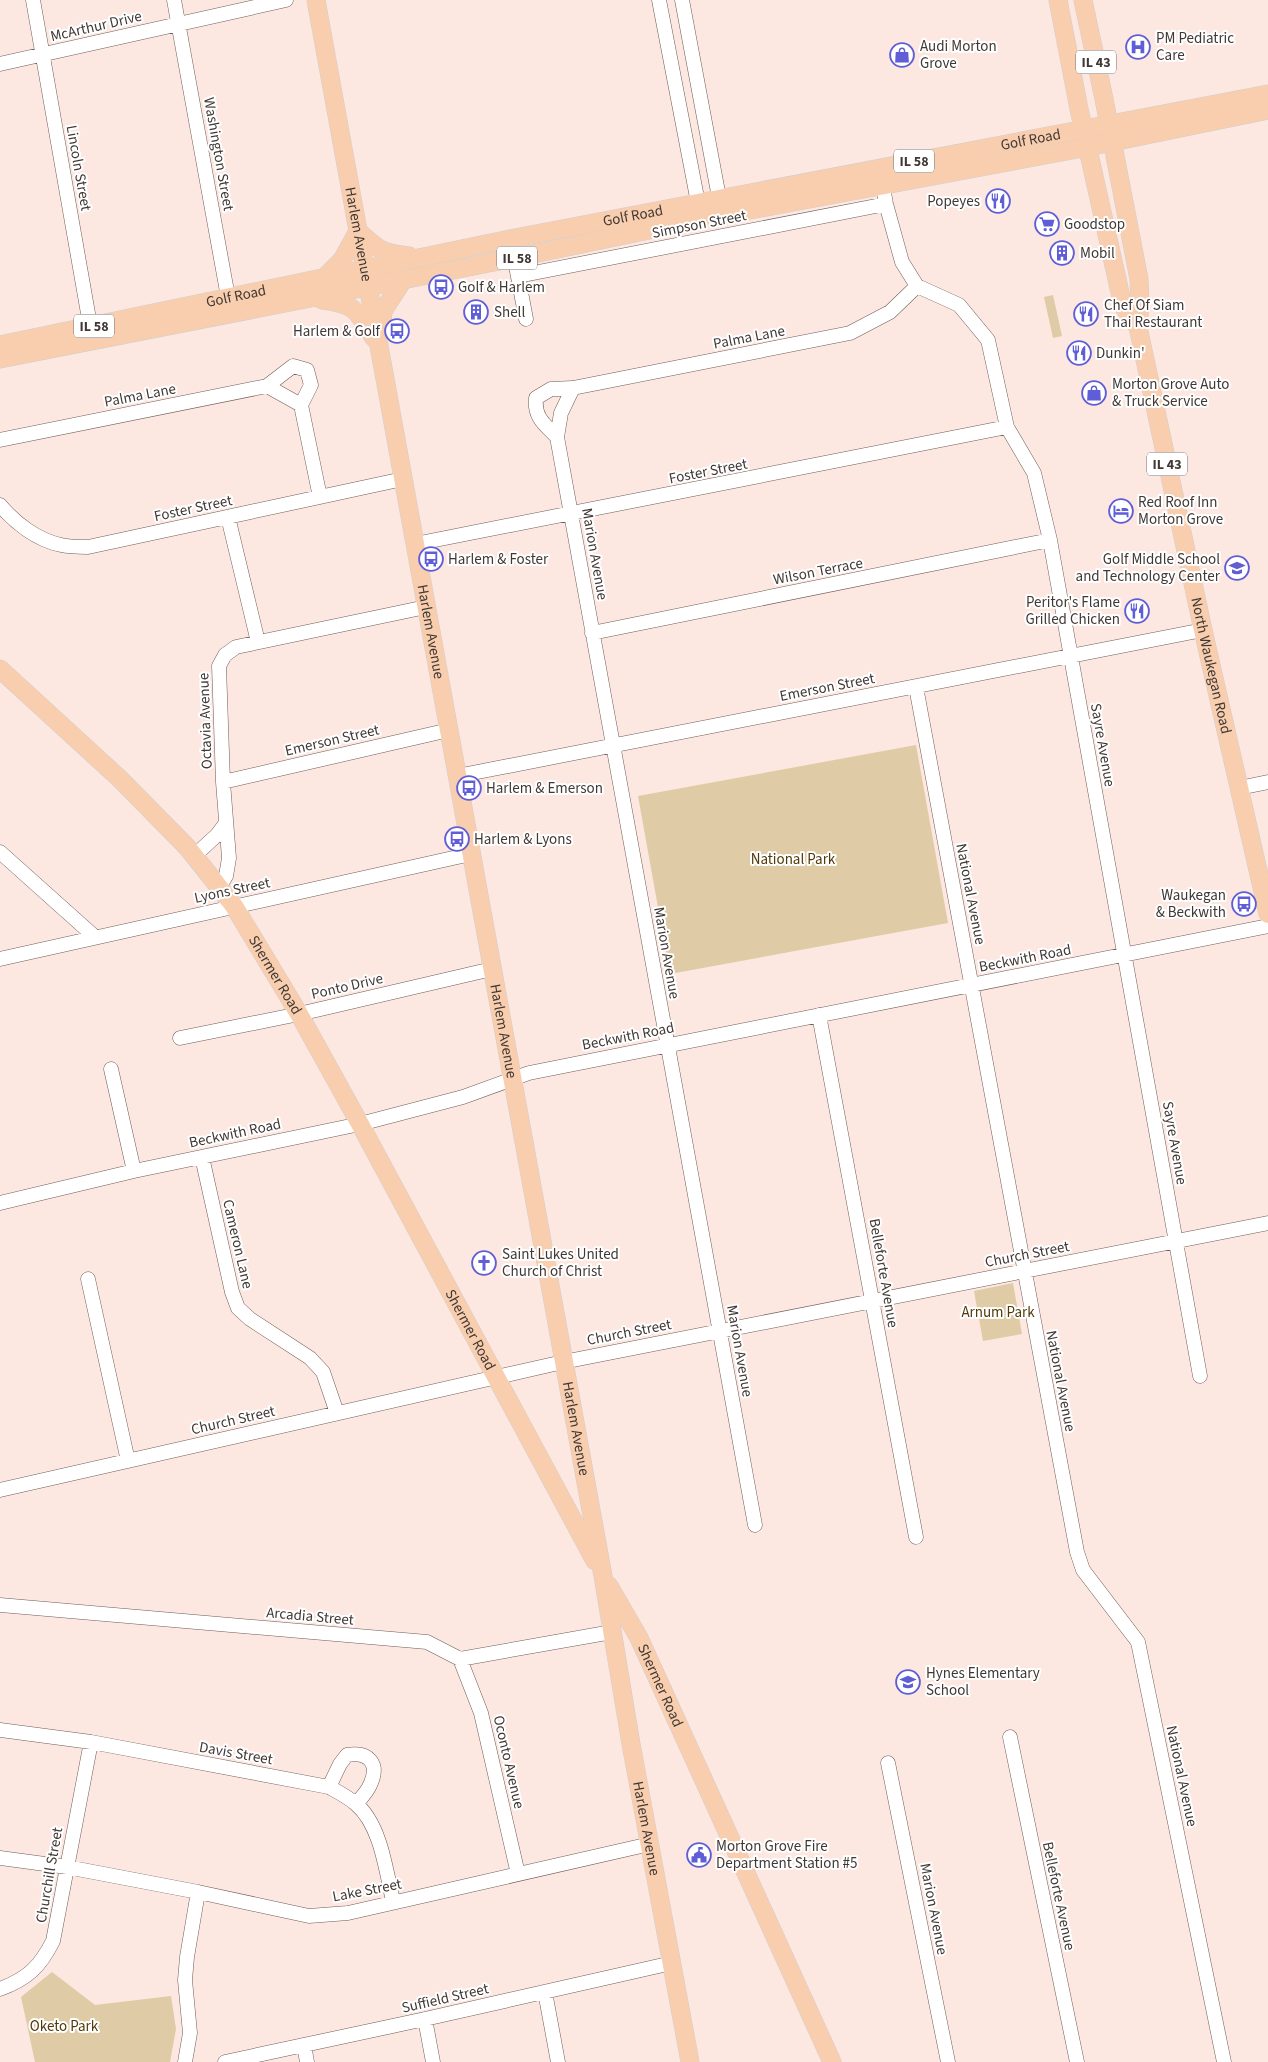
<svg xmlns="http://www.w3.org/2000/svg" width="1268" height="2062" font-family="'Source Sans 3',sans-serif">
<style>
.green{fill:#dfcba6}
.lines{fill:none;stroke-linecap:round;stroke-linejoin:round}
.minor-casing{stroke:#6f5d58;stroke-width:15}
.major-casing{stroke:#d1cfcf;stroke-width:19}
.minor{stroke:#fff;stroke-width:14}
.major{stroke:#f8ceae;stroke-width:18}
.labels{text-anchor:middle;stroke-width:4;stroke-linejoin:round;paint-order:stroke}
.shield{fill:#fff;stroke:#797472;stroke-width:1}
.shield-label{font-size:14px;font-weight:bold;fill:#403835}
.street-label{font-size:15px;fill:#403835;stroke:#fff}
.poi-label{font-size:15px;fill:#403835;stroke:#fff;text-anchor:start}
.park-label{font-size:15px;fill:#503a09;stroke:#fff}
</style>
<rect width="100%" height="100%" fill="#fde7e1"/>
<path class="green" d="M1053 295 1062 336 1053 338 1044 297Z
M916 745 948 923 670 974 638 796Z
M1013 1283 1022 1334 983 1341 974 1291Z
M52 1972 95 2005 171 1996 176 2029 170 2062H35L21 1997Z"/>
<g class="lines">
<g class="minor-casing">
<path id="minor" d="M33 0 92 336
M174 0 230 308
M659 0 700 213
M682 0 721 208
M0 64 286 0
M881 176 886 204 902 262 917 286 959 305 988 340 1007 427 1034 473 1050 540 1200 1376
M516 266 526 319
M518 276 886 204
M267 386 293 366 307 370 311 385 301 405
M573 388 561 413 557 437 755 1525
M557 437C544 424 534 417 536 398L551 389 573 388 850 333 890 312 917 286
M0 440 267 386 301 405 320 497
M0 505C15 523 37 540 61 545 70 547 79 547 88 547L403 479
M228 517 258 642
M415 544 1007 427
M592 633 1050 540
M916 687 1077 1552 1083 1570 1138 1642 1224 2062
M457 776 1203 630
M223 782 449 730
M1239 788 1268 782
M0 852 95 937
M194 856 217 835 226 823
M220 886 226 876 229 858 223 782 219 666 225 655 236 647 426 607
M0 959 471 854
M819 1015 916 1537
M180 1038 299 1014 492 969
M111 1069 134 1171
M202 1157 232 1292 238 1308 250 1319 310 1358 323 1372 337 1413
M0 1203 134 1171 360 1124 463 1097 529 1073 1268 926
M88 1279 128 1461
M0 1490 563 1362 1268 1223
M0 1605 427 1642 460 1659 612 1632
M460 1659 481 1713 518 1874
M0 1730 91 1742 329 1787C338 1792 348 1797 356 1804 381 1825 386 1871 393 1901
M1010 1737 1077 2062
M888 1763 948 2062
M329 1787 340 1764 347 1755C369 1751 380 1764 370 1785 367 1792 361 1798 356 1804
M0 1858 67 1867 198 1892 309 1916 348 1913 650 1844
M0 1989C27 1979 40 1967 53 1941L91 1742
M545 1992 558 2062
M425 2019 433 2062
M304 2045 307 2062
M185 2062 190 2033 185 1980 187 1957 198 1892
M225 2062 425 2019 672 1963"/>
</g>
<g class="major-casing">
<g id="major">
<path id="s1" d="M316 0 603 1576 631 1744 690 2062"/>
<path d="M1058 0 1079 109 1123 306 1138 327"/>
<path id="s2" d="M1083 0 1104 99 1139 279 1140 304 1138 327 1203 630 1268 914"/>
<path d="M323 279 342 260 358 231C379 250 381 253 409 256"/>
<path d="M322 300C356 304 357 311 374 338"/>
<path d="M381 332 383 311 403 280"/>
<path id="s3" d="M0 345 510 239 1268 94"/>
<path d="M0 359 514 258 702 219 1088 147 1268 110"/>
<path id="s4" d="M0 669 120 779 187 847 234 906 299 1014 360 1124 595 1561"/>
<path id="s5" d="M609 1586 639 1638 832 2062"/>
</g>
</g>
<use href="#minor" class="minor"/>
<use href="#major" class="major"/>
</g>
<defs>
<g id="hospital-ring" transform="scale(1.25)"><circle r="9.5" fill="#fff" stroke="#5f5ed6" stroke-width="1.5"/><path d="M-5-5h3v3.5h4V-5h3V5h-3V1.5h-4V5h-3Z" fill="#5f5ed6"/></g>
<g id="shop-ring" transform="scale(1.25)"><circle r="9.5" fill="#fff" stroke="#5f5ed6" stroke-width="1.5"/><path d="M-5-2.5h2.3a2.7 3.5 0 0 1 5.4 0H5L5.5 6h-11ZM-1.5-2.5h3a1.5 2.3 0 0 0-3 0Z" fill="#5f5ed6"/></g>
<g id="restaurant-ring" transform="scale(1.25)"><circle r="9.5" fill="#fff" stroke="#5f5ed6" stroke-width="1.5"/><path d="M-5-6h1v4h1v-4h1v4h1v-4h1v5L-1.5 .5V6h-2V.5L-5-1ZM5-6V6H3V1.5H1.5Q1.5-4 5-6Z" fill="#5f5ed6"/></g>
<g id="supermarket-ring" transform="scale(1.25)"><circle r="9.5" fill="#fff" stroke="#5f5ed6" stroke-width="1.5"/><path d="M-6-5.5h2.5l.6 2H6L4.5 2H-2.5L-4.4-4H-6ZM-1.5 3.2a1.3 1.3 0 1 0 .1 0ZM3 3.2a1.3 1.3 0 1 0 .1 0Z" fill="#5f5ed6"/></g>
<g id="building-ring" transform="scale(1.25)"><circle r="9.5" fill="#fff" stroke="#5f5ed6" stroke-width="1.5"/><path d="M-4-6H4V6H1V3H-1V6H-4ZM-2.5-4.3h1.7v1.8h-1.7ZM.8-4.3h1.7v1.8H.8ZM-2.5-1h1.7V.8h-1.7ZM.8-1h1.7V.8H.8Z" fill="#5f5ed6"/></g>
<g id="bus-ring" transform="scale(1.25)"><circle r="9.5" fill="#fff" stroke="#5f5ed6" stroke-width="1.5"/><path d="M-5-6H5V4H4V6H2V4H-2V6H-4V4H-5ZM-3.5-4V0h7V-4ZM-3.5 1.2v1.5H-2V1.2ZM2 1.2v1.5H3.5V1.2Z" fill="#5f5ed6"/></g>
<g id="hotel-ring" transform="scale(1.25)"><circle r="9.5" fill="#fff" stroke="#5f5ed6" stroke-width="1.5"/><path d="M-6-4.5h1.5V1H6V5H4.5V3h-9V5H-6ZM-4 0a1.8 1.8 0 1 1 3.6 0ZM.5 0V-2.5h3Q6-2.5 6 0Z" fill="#5f5ed6"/></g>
<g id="school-ring" transform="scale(1.25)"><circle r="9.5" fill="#fff" stroke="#5f5ed6" stroke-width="1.5"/><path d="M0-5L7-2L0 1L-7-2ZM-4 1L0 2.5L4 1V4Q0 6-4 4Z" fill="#5f5ed6"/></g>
<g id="church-ring" transform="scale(1.25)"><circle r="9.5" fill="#fff" stroke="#5f5ed6" stroke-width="1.5"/><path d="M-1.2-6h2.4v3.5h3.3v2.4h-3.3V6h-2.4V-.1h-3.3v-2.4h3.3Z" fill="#5f5ed6"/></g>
<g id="civic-ring" transform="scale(1.25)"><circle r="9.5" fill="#fff" stroke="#5f5ed6" stroke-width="1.5"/><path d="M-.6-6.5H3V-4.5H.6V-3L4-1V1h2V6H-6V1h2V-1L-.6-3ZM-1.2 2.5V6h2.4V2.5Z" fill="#5f5ed6"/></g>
</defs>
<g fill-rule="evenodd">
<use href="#hospital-ring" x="1138" y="47"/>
<use href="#shop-ring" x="902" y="55"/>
<use href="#restaurant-ring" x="998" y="201"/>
<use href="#supermarket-ring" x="1047" y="224"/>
<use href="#building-ring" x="1062" y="253"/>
<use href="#bus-ring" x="441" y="287"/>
<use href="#building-ring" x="476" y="312"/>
<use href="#restaurant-ring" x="1086" y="314"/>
<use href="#bus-ring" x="397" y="331"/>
<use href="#restaurant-ring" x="1079" y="353"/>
<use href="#shop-ring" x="1094" y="393"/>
<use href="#hotel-ring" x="1121" y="511"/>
<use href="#bus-ring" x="431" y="559"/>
<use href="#school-ring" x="1237" y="568"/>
<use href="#restaurant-ring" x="1137" y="611"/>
<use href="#bus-ring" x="469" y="788"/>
<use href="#bus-ring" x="457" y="839"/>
<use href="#bus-ring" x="1244" y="904"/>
<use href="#church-ring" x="484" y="1263"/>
<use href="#school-ring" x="908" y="1682"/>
<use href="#civic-ring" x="699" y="1855"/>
</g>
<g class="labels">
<g class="shield">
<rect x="1076" y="50.5" width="40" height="23" rx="4"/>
<rect x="894" y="149.5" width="40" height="23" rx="4"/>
<rect x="497" y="246.5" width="40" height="23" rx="4"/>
<rect x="74" y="314.5" width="40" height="23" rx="4"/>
<rect x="1147" y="452.5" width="40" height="23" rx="4"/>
</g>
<g class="shield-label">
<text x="1096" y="67">IL 43</text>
<text x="914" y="166">IL 58</text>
<text x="517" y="263">IL 58</text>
<text x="94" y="331">IL 58</text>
<text x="1167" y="469">IL 43</text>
</g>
<g class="street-label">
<text transform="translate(96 26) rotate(-13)" y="5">McArthur Drive</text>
<text dy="5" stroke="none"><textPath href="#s3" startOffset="1051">Golf Road</textPath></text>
<text transform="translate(219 154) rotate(80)" y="5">Washington Street</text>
<text transform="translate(79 168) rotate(80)" y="5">Lincoln Street</text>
<text dy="5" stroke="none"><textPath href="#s3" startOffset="646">Golf Road</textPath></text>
<text transform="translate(699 224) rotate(-11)" y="5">Simpson Street</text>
<text dy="5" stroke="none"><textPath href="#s1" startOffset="238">Harlem Avenue</textPath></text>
<text dy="5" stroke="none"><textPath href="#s3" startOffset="241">Golf Road</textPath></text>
<text transform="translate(749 337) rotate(-11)" y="5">Palma Lane</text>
<text transform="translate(140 395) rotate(-11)" y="5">Palma Lane</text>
<text transform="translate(708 471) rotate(-11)" y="5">Foster Street</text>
<text transform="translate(193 508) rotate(-12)" y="5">Foster Street</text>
<text transform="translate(595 554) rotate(80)" y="5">Marion Avenue</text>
<text transform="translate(818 571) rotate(-11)" y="5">Wilson Terrace</text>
<text dy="5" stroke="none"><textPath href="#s1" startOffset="642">Harlem Avenue</textPath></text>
<text dy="5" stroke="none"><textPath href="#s2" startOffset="679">North Waukegan Road</textPath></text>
<text transform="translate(827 687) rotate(-11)" y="5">Emerson Street</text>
<text transform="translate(205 721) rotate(-92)" y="5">Octavia Avenue</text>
<text transform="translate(332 740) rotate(-13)" y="5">Emerson Street</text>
<text transform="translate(1103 745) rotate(80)" y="5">Sayre Avenue</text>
<text transform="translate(232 890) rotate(-12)" y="5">Lyons Street</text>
<text transform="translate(971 894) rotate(79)" y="5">National Avenue</text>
<text transform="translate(667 953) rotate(80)" y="5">Marion Avenue</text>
<text transform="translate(1025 958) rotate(-11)" y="5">Beckwith Road</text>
<text dy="5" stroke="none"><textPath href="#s4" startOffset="414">Shermer Road</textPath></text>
<text transform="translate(347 986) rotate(-13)" y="5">Ponto Drive</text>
<text dy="5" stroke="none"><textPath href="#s1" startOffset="1048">Harlem Avenue</textPath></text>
<text transform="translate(628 1036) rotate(-11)" y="5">Beckwith Road</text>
<text transform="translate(235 1133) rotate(-12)" y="5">Beckwith Road</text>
<text transform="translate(1175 1143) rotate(80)" y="5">Sayre Avenue</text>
<text transform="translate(238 1244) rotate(77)" y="5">Cameron Lane</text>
<text transform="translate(1027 1254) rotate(-11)" y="5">Church Street</text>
<text transform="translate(884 1273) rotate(80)" y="5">Belleforte Avenue</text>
<text dy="5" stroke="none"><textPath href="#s4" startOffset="819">Shermer Road</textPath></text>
<text transform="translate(629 1332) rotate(-11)" y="5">Church Street</text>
<text transform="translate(740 1351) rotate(80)" y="5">Marion Avenue</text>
<text transform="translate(1061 1381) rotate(79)" y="5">National Avenue</text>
<text transform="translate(233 1420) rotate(-13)" y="5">Church Street</text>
<text dy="5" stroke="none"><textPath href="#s1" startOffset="1452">Harlem Avenue</textPath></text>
<text transform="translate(310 1616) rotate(5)" y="5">Arcadia Street</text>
<text dy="5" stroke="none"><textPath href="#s5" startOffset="112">Shermer Road</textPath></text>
<text transform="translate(236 1753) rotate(10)" y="5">Davis Street</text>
<text transform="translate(509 1762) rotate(77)" y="5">Oconto Avenue</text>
<text transform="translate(1182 1776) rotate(78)" y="5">National Avenue</text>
<text dy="5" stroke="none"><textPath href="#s1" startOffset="1858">Harlem Avenue</textPath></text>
<text transform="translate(49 1875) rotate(-80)" y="5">Churchill Street</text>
<text transform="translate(367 1890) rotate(-11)" y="5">Lake Street</text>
<text transform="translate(1059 1896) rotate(78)" y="5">Belleforte Avenue</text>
<text transform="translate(934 1909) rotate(79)" y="5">Marion Avenue</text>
<text transform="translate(445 1998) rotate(-13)" y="5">Suffield Street</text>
</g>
<g class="poi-label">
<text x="1156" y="43">PM Pediatric<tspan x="1156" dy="17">Care</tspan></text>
<text x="920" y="51">Audi Morton<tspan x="920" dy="17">Grove</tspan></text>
<text x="980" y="206" text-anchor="end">Popeyes</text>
<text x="1064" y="229">Goodstop</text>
<text x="1080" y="258">Mobil</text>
<text x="458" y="292">Golf &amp; Harlem</text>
<text x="1104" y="310">Chef Of Siam<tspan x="1104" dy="17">Thai Restaurant</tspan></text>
<text x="494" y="317">Shell</text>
<text x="380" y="336" text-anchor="end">Harlem &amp; Golf</text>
<text x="1096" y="358">Dunkin'</text>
<text x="1112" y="389">Morton Grove Auto<tspan x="1112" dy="17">&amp; Truck Service</tspan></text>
<text x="1138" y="507">Red Roof Inn<tspan x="1138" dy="17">Morton Grove</tspan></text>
<text x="448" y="564">Harlem &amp; Foster</text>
<text x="1220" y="564" text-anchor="end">Golf Middle School<tspan x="1220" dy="17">and Technology Center</tspan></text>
<text x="1120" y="607" text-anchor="end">Peritor's Flame<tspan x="1120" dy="17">Grilled Chicken</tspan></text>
<text x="486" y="793">Harlem &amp; Emerson</text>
<text x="474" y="844">Harlem &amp; Lyons</text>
<text x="1226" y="900" text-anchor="end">Waukegan<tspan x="1226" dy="17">&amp; Beckwith</tspan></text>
<text x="502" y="1259">Saint Lukes United<tspan x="502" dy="17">Church of Christ</tspan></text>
<text x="926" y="1678">Hynes Elementary<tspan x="926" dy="17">School</tspan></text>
<text x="716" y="1851">Morton Grove Fire<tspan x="716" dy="17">Department Station #5</tspan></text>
</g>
<g class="park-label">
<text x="793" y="864">National Park</text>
<text x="998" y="1317">Arnum Park</text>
<text x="64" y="2031">Oketo Park</text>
</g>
</g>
</svg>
